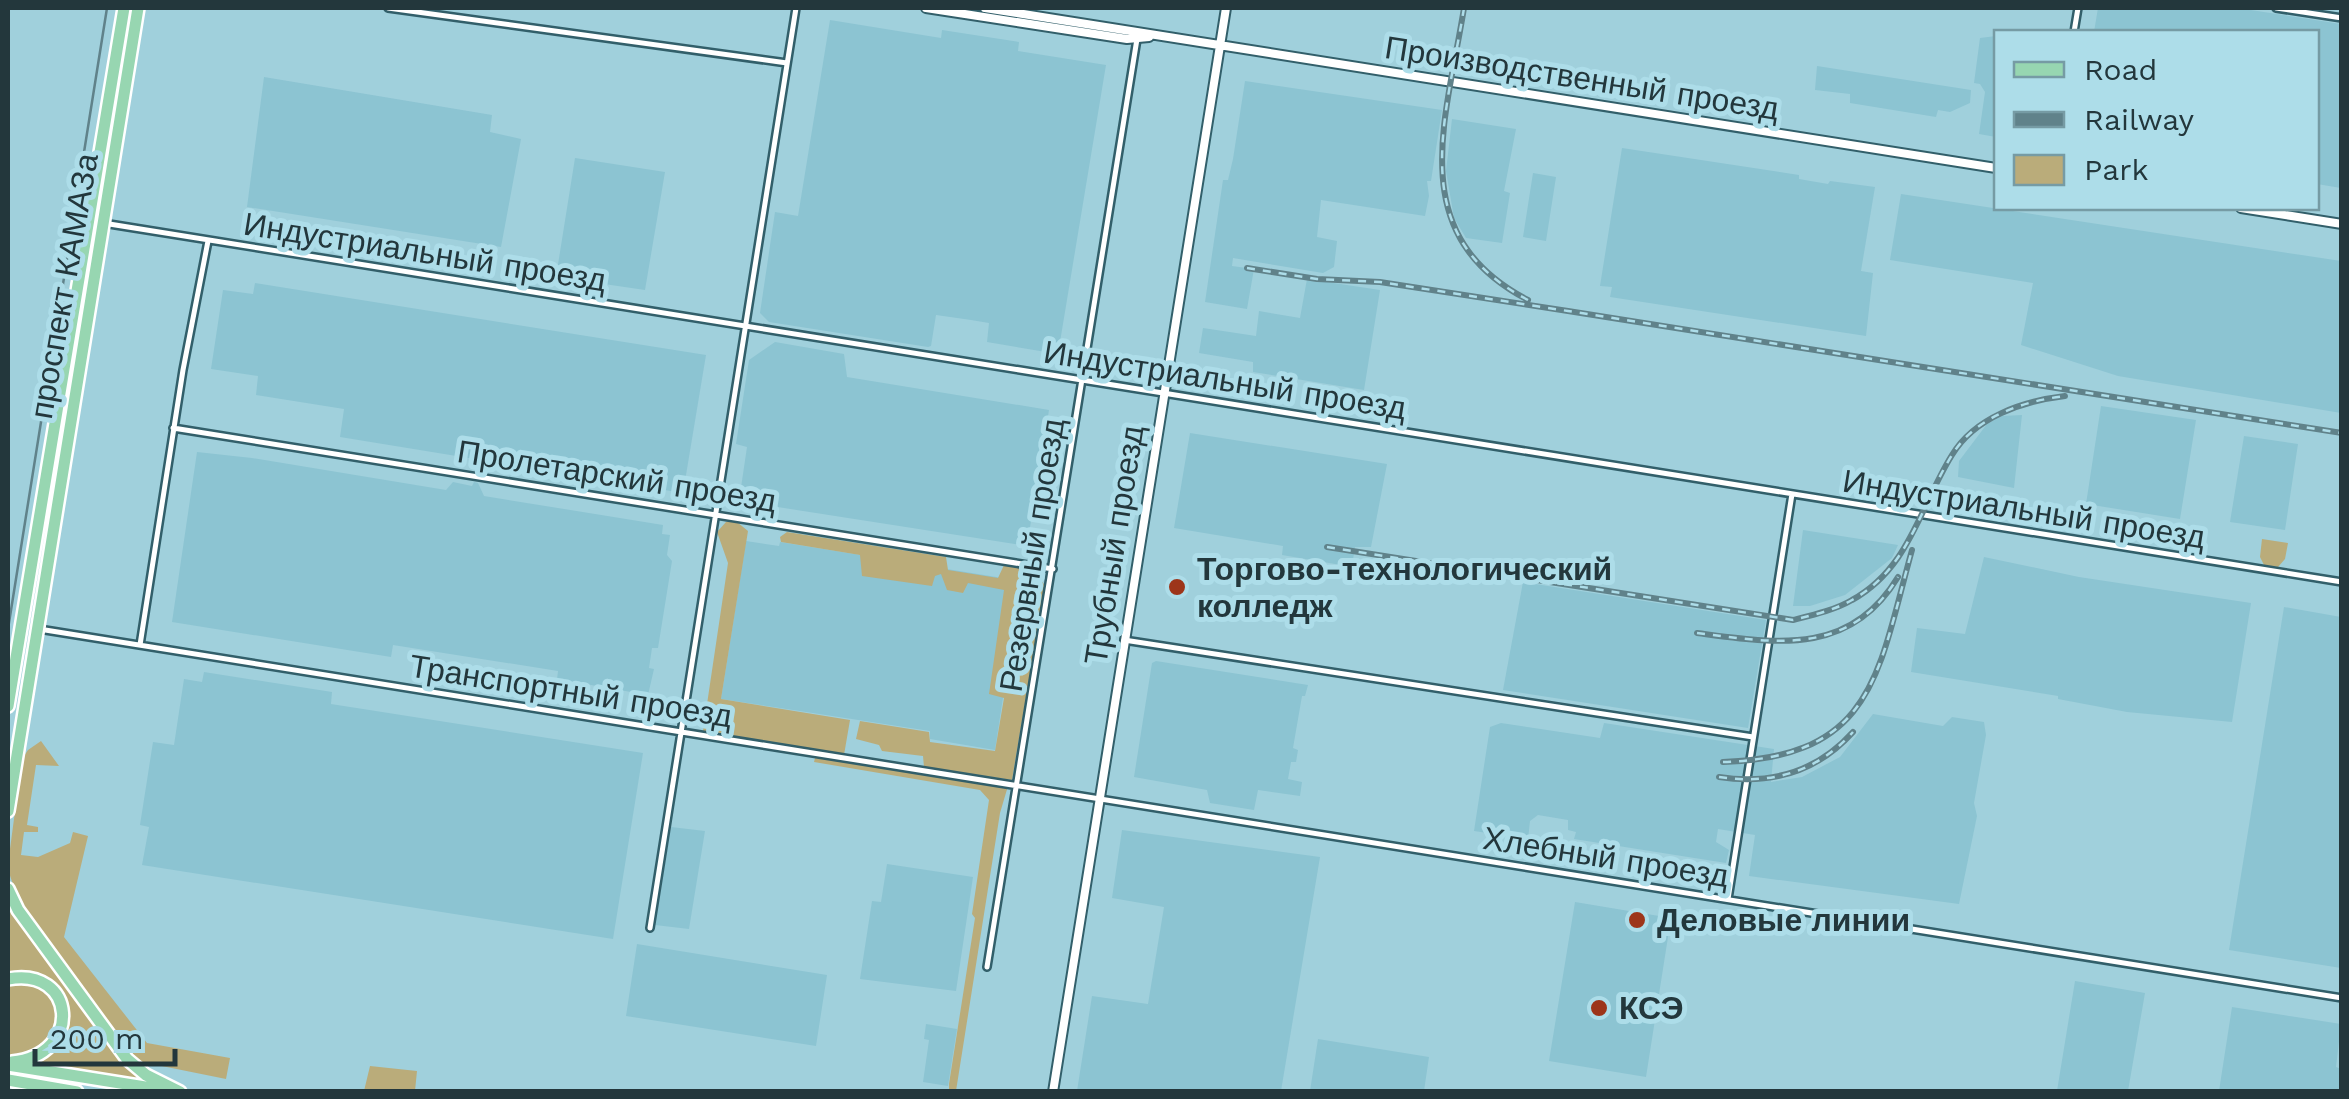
<svg xmlns="http://www.w3.org/2000/svg" width="2349" height="1099" font-family="'Work Sans',sans-serif">
<style>
.built{fill:#8cc4d2}
.green{fill:#baac7a}
.lines{fill:none;stroke-linecap:round;stroke-linejoin:round}
.minor-casing{stroke:#325f6a;stroke-width:10}
.tertiary-casing{stroke:#325f6a;stroke-width:12}
.primary-casing{stroke:#fff;stroke-width:16}
.minor{stroke:#fff;stroke-width:5}
.tertiary{stroke:#fff;stroke-width:8}
.primary{stroke:#97d6b1;stroke-width:11}
.tram{stroke:#60828a;stroke-width:2.5}
.rail-casing{stroke:#60828a;stroke-width:6}
.rail{stroke:#addde9;stroke-width:2.5;stroke-dasharray:8;stroke-linecap:butt}
.poi-dot{fill:#9d351a;stroke:#addde9;stroke-width:4}
.labels{text-anchor:middle;stroke-width:10;stroke-linejoin:round;paint-order:stroke}
.street-label{font-size:32px;fill:#23373c;stroke:#addde9}
.poi-label{font-size:32px;font-weight:bold;fill:#23373c;stroke:#addde9;text-anchor:start}
</style>
<rect width="100%" height="100%" fill="#a0d0dc"/>
<path class="built" d="M2098 8H2238L2341 24V188L2317 184 2316 32H2094Z
M830 20 941 38 942 30 1019 42 1018 51 1106 65 1058 354 987 342 989 323 971 320 936 315 931 346 928 347 769 322 760 313 775 212 798 216Z
M1996 36V137L1979 134 1985 92 1980 84 1974 83 1980 38Z
M1817 66 1971 90 1970 103 1950 112 1938 110 1936 117 1850 103V94L1815 90Z
M264 77 492 115 490 132 521 139 501 247 247 207Z
M1245 81 1442 110 1431 181H1427L1429 196 1425 216 1321 200 1317 237 1337 241 1334 267 1323 273 1233 258 1232 266 1254 269 1247 309 1205 302 1223 180H1228L1233 159Z
M1452 119 1516 129 1504 191 1510 193 1502 243 1466 238 1454 218 1446 171Z
M1622 148 1799 175V179L1828 184 1830 181 1875 187 1861 271 1873 273 1866 336 1610 297 1612 287 1600 286Z
M575 158 665 172 645 290 556 277Z
M1533 173 1556 177 1546 241 1523 237Z
M1901 194 2341 261V413L2118 376 2021 345 2033 283 1890 260Z
M1307 279 1380 290 1364 390 1253 372V362L1199 353 1203 328 1256 336 1259 311 1300 318Z
M255 283 706 355 683 493 340 437 344 409 256 395 258 376 211 369 223 290 253 294Z
M775 342 844 354 847 377 1049 410 1027 546 739 501 747 447 736 444 749 360Z
M2101 406 2196 420 2180 519 2086 504Z
M2022 415 2014 488 1958 477 1959 461 1987 424 2002 416Z
M1190 433 1387 464 1371 547H1355L1352 566H1347L1282 555 1283 546 1174 528Z
M2244 436 2298 444 2285 530 2230 522Z
M197 452 252 458 446 490 453 482 472 486 474 482 478 483 484 496 663 525 662 534 670 535 667 555 672 561 658 648H652L649 668 654 669 648 695 557 679 558 671 393 645 391 657 172 622Z
M1803 530 1898 545 1892 558 1845 595 1810 606H1793Z
M746 541 779 546 780 542 1021 581 995 750 930 739V731L721 699Z
M1984 557 2079 577 2251 603 2232 722 2127 712 2058 699V696L1911 672 1917 628 1965 634Z
M1523 582 1766 620 1748 728 1503 690Z
M2284 607 2341 617V968L2229 950Z
M1156 661 1308 685 1305 696H1302L1293 748 1298 750 1296 762H1291L1288 779 1302 782 1300 796 1258 790 1254 810 1210 803 1207 790 1134 777 1152 663Z
M204 672 332 692 331 704 643 753 613 939 142 865 149 827 140 825 153 742 174 745 184 679 202 682Z
M1873 714 1943 726 1952 717 1984 722 1986 735 1974 803 1977 816 1959 904 1749 876 1755 835 1718 829 1716 842 1729 850 1726 863 1574 839 1576 832 1568 830V820L1538 815 1530 821 1528 839 1474 831 1490 727 1501 723 1600 738 1604 723 1774 749 1771 782 1802 777 1840 757Z
M671 827 705 831 689 929 655 925Z
M1122 830 1320 857 1281 1091H1077L1092 996 1148 1004 1164 907 1112 898Z
M887 864 973 877 956 991 860 979 872 901 881 902Z
M1575 902 1671 918 1646 1077 1549 1061Z
M637 944 827 975 816 1046 626 1016Z
M2075 981 2145 993 2128 1091H2057Z
M2232 1007 2341 1024 2336 1067 2341 1069V1091H2219Z
M926 1024 957 1029 948 1086 923 1082 929 1040 924 1039Z
M1318 1039 1429 1057 1424 1091H1310Z"/>
<path class="green" d="M726 522H737L748 531 721 699 850 720 844 755 703 731 728 563 717 532Z
M787 532 946 557 948 570 998 578 1004 565 1027 568 1029 579 1042 582 1045 585 1012 780 924 767 923 756 882 751 879 745 856 739 860 721 929 732 930 742 995 751 1004 698 989 694 1004 590 968 583 963 593 947 590 941 574 935 576 932 586 862 576 860 555 781 542 780 537Z
M2262 539 2288 543 2285 559 2278 567 2264 565 2260 557Z
M41 741 59 766 36 765 27 825 38 827V832H24L21 855 38 857 70 843 73 832 88 836 64 937 147 1043 230 1058 226 1079 137 1061C109 1024 8 904 8 864L22 759 28 750Z
M816 754 1008 786 1000 813 956 1091H949V1084L975 918 972 914 989 800 980 790 814 762Z
M8 898 145 1080 34 1063C81 1043 66 1017 49 981L28 972 8 974Z
M29 980 50 992 60 1015 47 1049 8 1059V983Z
M370 1066 417 1071 415 1091H364Z"/>
<g class="lines">
<g class="minor-casing">
<path id="minor" d="M388 8 787 63
M2276 8 2342 18
M2074 32 2078 8
M103 223 2342 582
M173 428 1053 569
M39 629 2342 998
M1124 640 1753 737
M140 645 183 370 208 241
M1728 899 1792 494
M650 928 796 8
M987 967 1137 39"/>
</g>
<g class="tertiary-casing">
<path id="tertiary" d="M926 8 1127 39 1149 37
M985 8 1996 168
M2241 208 2342 224
M1053 1092 1226 8"/>
</g>
<g class="primary-casing">
<path id="primary" d="M8 706 124 8
M8 811 138 8
M8 889 18 910 127 1059 146 1075 180 1092
M8 979C76 966 84 1055 12 1062
M8 1065 170 1091
M8 1080 77 1092"/>
</g>
<use href="#minor" class="minor"/>
<use href="#tertiary" class="tertiary"/>
<use href="#primary" class="primary"/>
<path class="tram" d="M8 629 107 8"/>
<g class="rail-casing">
<path id="rail" d="M1464 8C1446 120 1403 235 1528 300
M1247 268 1317 279 1380 282 1568 311 2342 433
M1327 547 1793 620C1813 615 1835 610 1852 600 1910 568 1920 506 1952 455 1975 417 2023 401 2065 396
M1293 568 1333 573 1392 563
M1697 633C1775 643 1850 657 1898 577
M1723 762C1875 757 1878 672 1912 550
M1719 777C1772 785 1817 772 1853 732"/>
</g>
<use href="#rail" class="rail"/>
</g>
<g class="poi-dot">
<circle cx="1177" cy="587" r="10"/>
<circle cx="1637" cy="920" r="10"/>
<circle cx="1599" cy="1008" r="10"/>
</g>
<g class="labels">
<g class="street-label">
<text transform="translate(1582 78) rotate(9)" y="11">Производственный проезд</text>
<text transform="translate(425 252) rotate(9)" y="11">Индустриальный проезд</text>
<text transform="translate(64 286) rotate(-80)" y="11">проспект КАМАЗа</text>
<text transform="translate(1225 380) rotate(9)" y="11">Индустриальный проезд</text>
<text transform="translate(617 476) rotate(9)" y="11">Пролетарский проезд</text>
<text transform="translate(2024 509) rotate(9)" y="11">Индустриальный проезд</text>
<text transform="translate(1114 545) rotate(-81)" y="11">Трубный проезд</text>
<text transform="translate(1032 555) rotate(-81)" y="11">Резервный проезд</text>
<text transform="translate(571 691) rotate(9)" y="11">Транспортный проезд</text>
<text transform="translate(1606 857) rotate(9)" y="11">Хлебный проезд</text>
</g>
<g class="poi-label">
<text x="1197" y="580">Торгово-технологический<tspan x="1197" dy="37">колледж</tspan></text>
<text x="1657" y="931">Деловые линии</text>
<text x="1619" y="1019">КСЭ</text>
</g>
</g>
<rect width="2349" height="1099" fill="none" stroke="#23373c" stroke-width="20"/>
<rect x="1994" y="30" width="325" height="180" fill="#addde9" stroke="#769ba4" stroke-width="2.5"/>
<rect x="2014" y="62" width="50" height="15" fill="#97d6b1" stroke="#769ba4" stroke-width="2.5"/>
<text x="2084" y="80" font-size="30" fill="#23373c">Road</text>
<rect x="2014" y="112" width="50" height="15" fill="#60828a" stroke="#769ba4" stroke-width="2.5"/>
<text x="2084" y="130" font-size="30" fill="#23373c">Railway</text>
<rect x="2014" y="155" width="50" height="30" fill="#baac7a" stroke="#769ba4" stroke-width="2.5"/>
<text x="2084" y="180" font-size="30" fill="#23373c">Park</text>
<path d="M35 1049v15h140v-15" fill="none" stroke="#23373c" stroke-width="5"/>
<text x="50" y="1049" font-size="30" fill="#23373c" stroke="#addde9" stroke-width="8" paint-order="stroke">200 m</text>
</svg>
